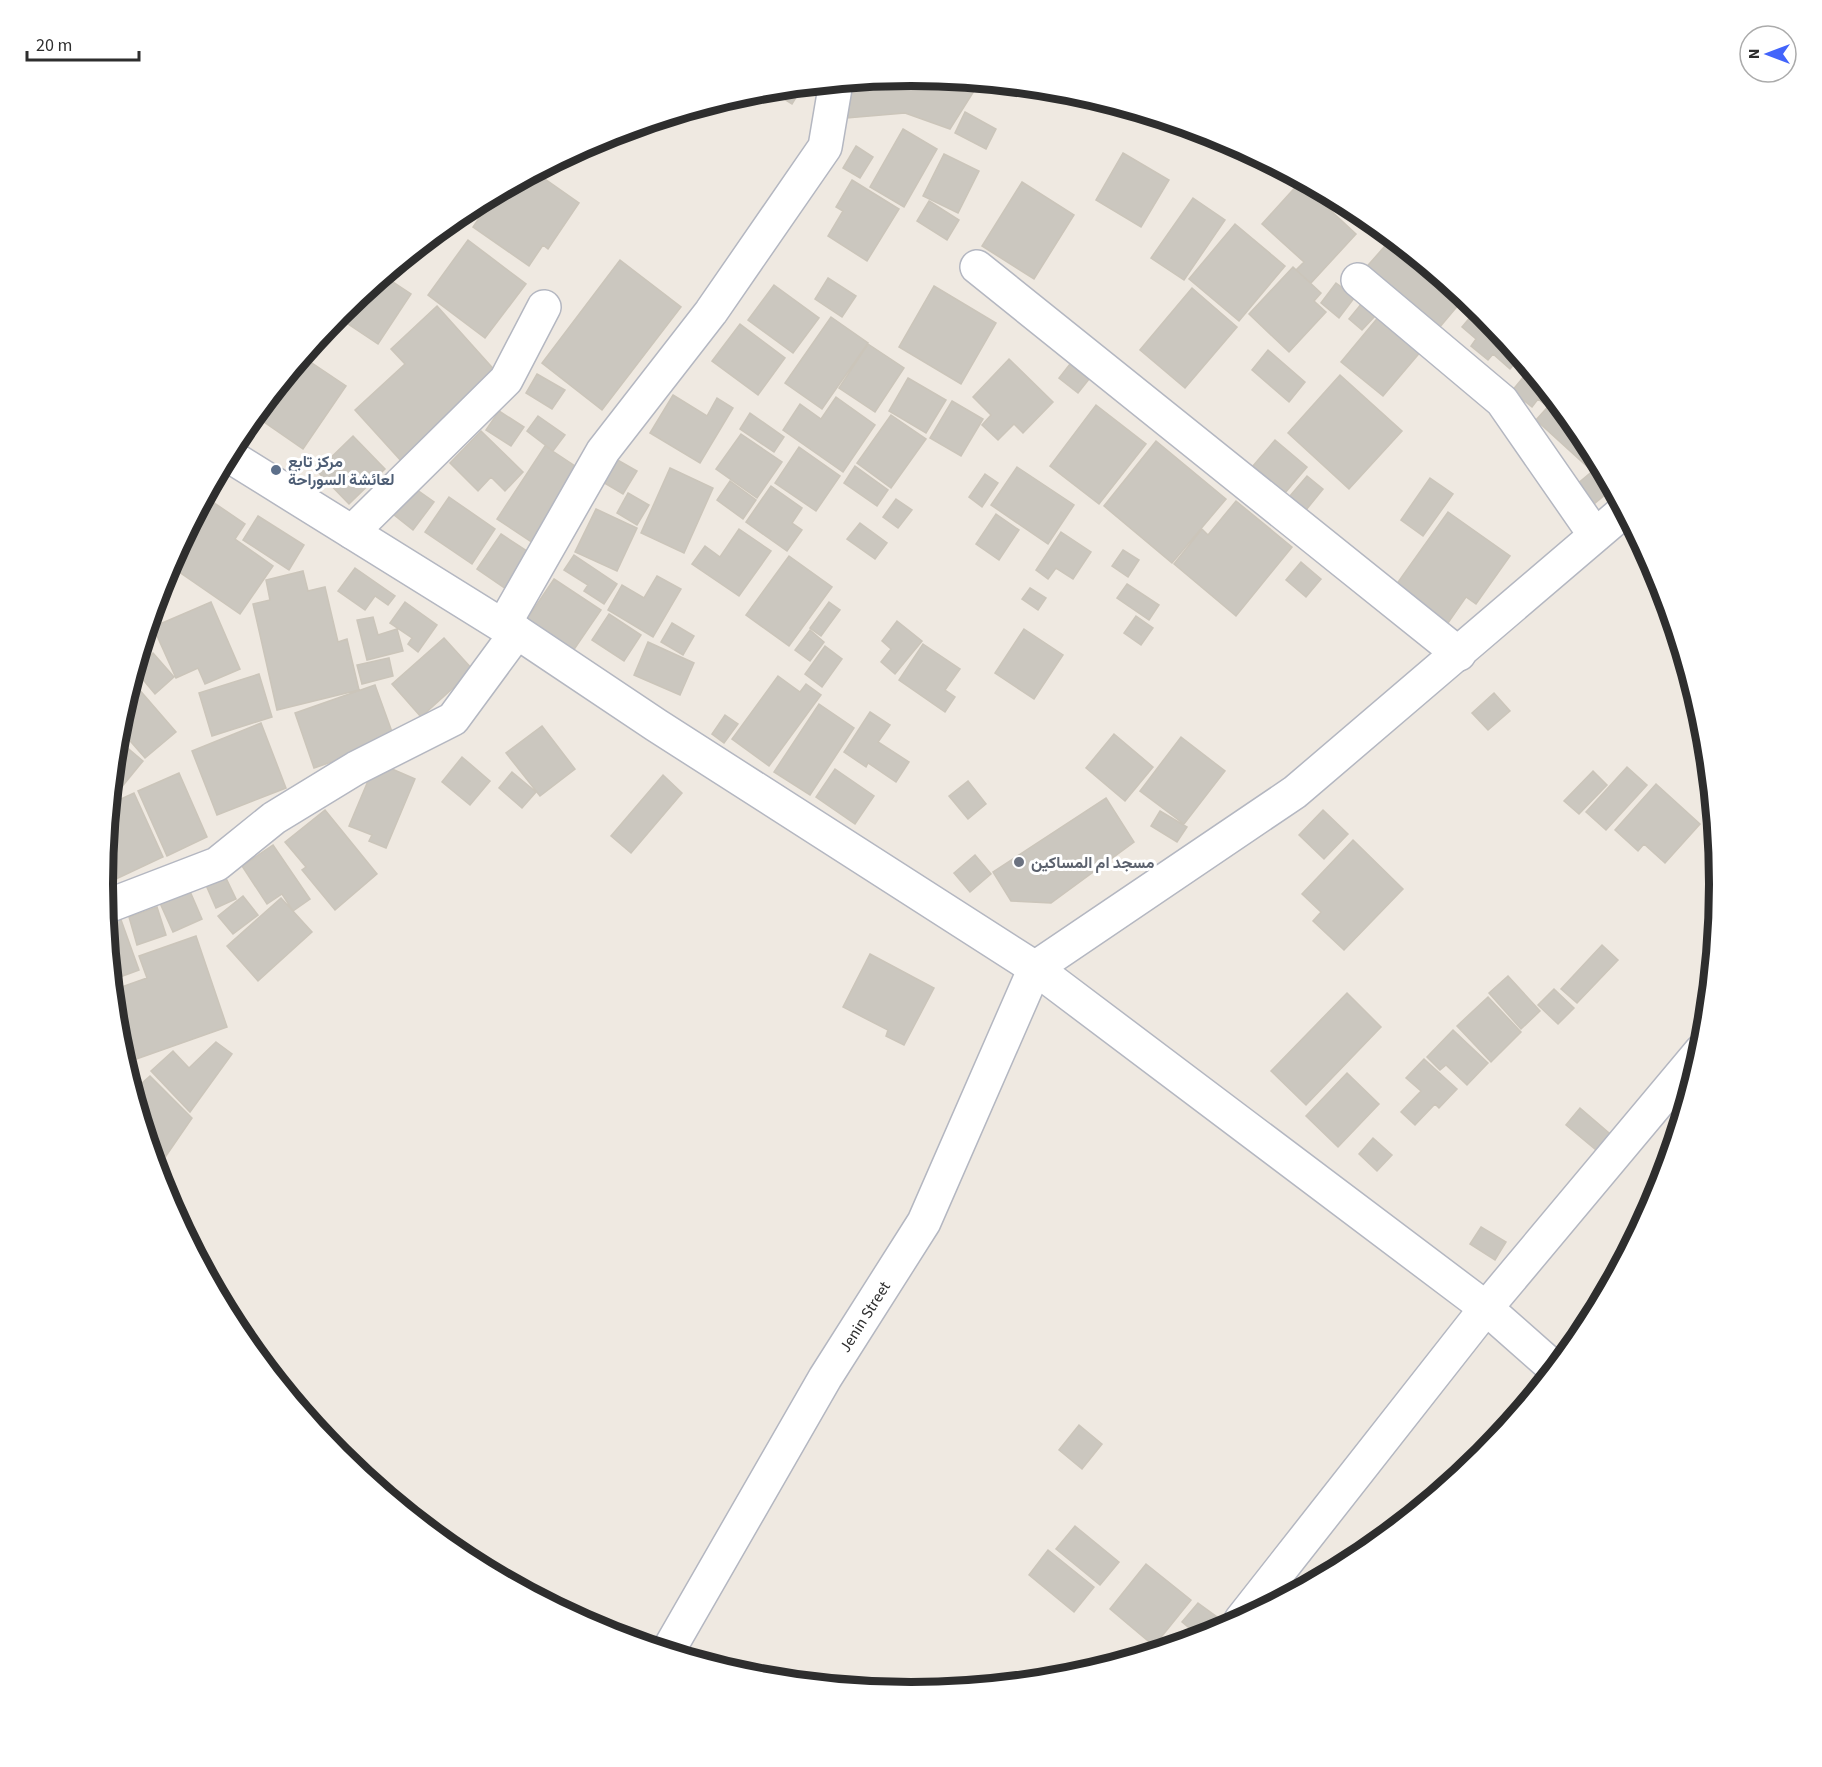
<svg xmlns="http://www.w3.org/2000/svg" width="1822" height="1767" font-family="'Source Sans 3',Vazirmatn,sans-serif">
<style>
.building{fill:#cbc7bf;stroke:#cbc5ba;stroke-width:1.5}
.lines{fill:none;stroke-linecap:round;stroke-linejoin:round}
.minor-casing{stroke:#b4b7c1;stroke-width:36}
.minor{stroke:#fff;stroke-width:33}
.service-dot{fill:#5c6f8a;stroke:#fff;stroke-width:2}
.worship-dot{fill:#6b7280;stroke:#fff;stroke-width:2}
.labels{text-anchor:middle;stroke-width:6;stroke-linejoin:round;paint-order:stroke}
.service-label{font-size:16px;font-weight:bold;fill:#4e5e75;stroke:#fff;text-anchor:start}
.worship-label{font-size:16px;font-weight:bold;fill:#5b616d;stroke:#fff;text-anchor:start}
.street-label{font-size:16px;fill:#2e2e2e;stroke:#fff}
.rim{fill:none;stroke:#2e2e2e;stroke-width:8}
</style>
<rect width="100%" height="100%" fill="#efe9e1"/>
<path class="building" d="M911 75 938 78 937 82 877 78Z
M941 78 959 80 958 91H974L950 129 905 113 847 118 851 84 940 85Z
M803 86 792 104 768 89Z
M717 102 708 115 698 107Z
M965 112 996 129 986 149 955 133Z
M903 129 937 149 904 207 870 187Z
M856 146 873 157 860 178 843 168Z
M1123 153 1169 180 1141 227 1096 200Z
M944 154 979 171 958 213 923 196Z
M535 172 579 203 548 249 543 245 529 266 473 227 496 193Z
M852 180 899 209 867 261 828 236 843 211 836 207Z
M1022 182 1074 215 1034 279 982 246Z
M1300 182 1356 234 1311 283 1296 270 1304 262 1262 224Z
M1193 198 1225 220 1184 280 1151 258Z
M929 201 959 220 947 240 917 221Z
M1235 224 1285 266 1239 321 1189 279Z
M1392 238 1465 297 1439 328 1363 271Z
M468 240 526 284 485 338 428 295Z
M620 260 681 307 602 410 542 363Z
M1293 267 1321 293 1314 301 1326 312 1289 352 1249 314Z
M384 276 411 294 378 344 336 316Z
M828 278 856 296 842 317 815 299Z
M1336 283 1355 297 1339 318 1321 303Z
M774 285 819 318 793 353 748 320Z
M934 286 996 323 961 384 899 347Z
M1192 288 1237 327 1185 388 1140 350Z
M1362 303 1376 315 1362 330 1349 319Z
M437 306 498 374 402 462 355 410 405 364 391 349Z
M1478 308 1520 357 1510 369 1493 354 1488 360 1471 346 1476 339 1462 327Z
M1380 315 1422 350 1383 396 1341 362Z
M831 317 868 343 822 409 785 383Z
M740 324 785 358 758 395 712 361Z
M868 344 904 368 875 412 839 388Z
M1268 350 1305 382 1289 402 1252 370Z
M303 357 346 386 303 449 254 415Z
M1009 359 1053 402 1023 433 1014 424 998 440 982 425 991 415 973 397Z
M1070 364 1089 379 1078 393 1059 378Z
M1530 369 1553 398 1547 406 1538 399 1532 407 1512 391Z
M537 374 565 390 552 409 526 393Z
M1340 375 1402 431 1349 489 1288 433Z
M908 378 946 400 926 433 889 411Z
M673 395 707 416 717 398 733 408 700 463 650 433Z
M836 397 875 425 843 472 783 430 800 404 821 419Z
M1555 399 1583 435 1599 464 1592 471 1536 420Z
M952 401 983 419 961 456 930 438Z
M1096 405 1146 444 1099 504 1050 466Z
M499 411 524 427 511 446 486 430Z
M750 413 784 437 774 452 740 429Z
M891 415 926 439 891 488 857 463Z
M538 416 565 435 553 451 527 431Z
M481 431 523 472 505 491 491 477 478 491 450 463Z
M741 434 782 462 757 498 716 469Z
M353 436 385 469 349 504 317 471Z
M1275 440 1307 467 1285 493 1253 466Z
M1156 441 1226 499 1172 563 1104 506Z
M545 446 584 472 536 545 497 519Z
M799 447 840 476 816 511 775 483Z
M614 458 637 471 623 494 601 481Z
M1600 465 1612 489 1594 504 1577 484Z
M855 466 888 490 877 506 844 483Z
M1017 467 1074 505 1048 544 991 505Z
M670 468 713 488 684 553 641 533Z
M985 474 998 483 982 507 969 497Z
M1307 476 1323 489 1306 510 1290 496Z
M1430 478 1453 494 1423 536 1401 520Z
M730 481 756 500 743 519 717 500Z
M771 486 802 508 792 523 802 530 787 551 746 522Z
M413 487 434 502 413 530 393 514Z
M628 493 649 505 637 525 617 513Z
M449 497 495 529 472 564 425 532Z
M896 499 912 510 898 528 883 517Z
M210 500 245 524 235 539 273 566 240 614 169 565 182 540Z
M1236 501 1292 547 1236 616 1174 564 1202 529 1208 535Z
M596 509 637 528 617 571 575 552Z
M1448 512 1510 556 1476 604 1466 597 1448 623 1396 585Z
M996 514 1019 530 999 560 976 544Z
M258 516 304 545 289 570 243 540Z
M860 523 887 543 875 559 847 539Z
M739 529 771 551 739 596 692 564 705 546 720 557Z
M1061 532 1091 552 1073 579 1056 568 1048 579 1036 570Z
M501 534 530 553 506 589 477 569Z
M1123 550 1139 560 1128 577 1112 566Z
M574 555 617 584 604 604 584 591 588 585 564 570Z
M789 556 832 587 789 646 746 615Z
M1301 562 1321 579 1306 597 1286 580Z
M355 568 395 596 388 605 375 596 365 610 338 591Z
M303 571 308 591 325 587 338 642 347 639 359 690 277 710 253 604 270 600 266 580Z
M657 576 681 589 653 637 608 610 622 585 644 598Z
M554 579 601 610 573 651 527 619Z
M161 584 168 588 152 614Z
M1127 584 1159 605 1149 620 1117 598Z
M1030 588 1046 598 1038 610 1022 599Z
M211 602 240 669 205 684 198 668 176 678 153 627Z
M405 602 437 625 418 652 408 644 412 638 390 623Z
M829 602 840 610 821 636 810 628Z
M609 614 641 635 624 661 592 640Z
M1136 616 1153 628 1141 645 1124 633Z
M373 617 378 635 397 629 403 651 367 660 357 620Z
M897 621 922 641 895 674 881 662 891 649 882 641Z
M672 623 694 636 683 655 661 642Z
M1024 629 1063 655 1034 699 995 673Z
M810 630 824 642 810 661 795 650Z
M444 638 473 670 421 717 392 684Z
M648 642 694 663 680 695 634 675Z
M923 644 960 669 945 690 955 697 945 712 899 680Z
M825 646 842 659 822 687 805 674Z
M153 653 174 677 155 694 135 670Z
M389 658 393 676 362 684 357 665Z
M259 674 272 717 212 736 199 693Z
M778 676 800 692 806 684 821 695 769 766 732 739Z
M375 685 395 740 314 768 295 713Z
M137 687 176 732 145 758 118 727 127 696Z
M1494 693 1510 711 1488 730 1472 713Z
M819 704 854 728 810 795 774 772Z
M870 712 890 725 878 742 909 762 896 782 868 763 866 767 844 752Z
M725 715 738 724 724 743 712 734Z
M261 723 286 788 217 815 192 751Z
M542 726 575 769 540 796 506 753Z
M1114 734 1153 767 1125 801 1086 768Z
M1181 737 1225 771 1184 824 1140 791Z
M117 739 143 761 111 800Z
M462 757 490 781 470 805 442 782Z
M376 762 415 779 386 848 369 841 372 835 349 826Z
M1627 767 1647 785 1606 830 1586 812Z
M835 769 874 796 855 824 816 797Z
M1593 771 1607 785 1579 814 1564 801Z
M512 772 536 792 522 808 499 788Z
M179 773 207 837 167 856 138 791Z
M663 775 682 793 631 853 611 836Z
M968 781 986 804 968 819 949 796Z
M1656 784 1700 824 1665 863 1644 844 1638 851 1615 830Z
M134 793 163 857 116 879 105 855 110 804Z
M1106 798 1134 842 1051 903 1011 901 993 872Z
M325 810 377 874 335 910 302 870 306 867 285 842Z
M1323 810 1348 834 1324 859 1299 835Z
M1160 811 1187 827 1177 842 1151 826Z
M1353 840 1403 889 1344 950 1313 921 1321 912 1302 894Z
M273 845 310 899 293 911 282 894 267 904 242 866Z
M1716 851 1718 874 1706 863Z
M975 855 991 874 970 892 954 873Z
M225 876 236 899 216 908 206 885Z
M189 889 202 919 173 932 160 903Z
M243 896 258 915 233 934 218 916Z
M281 898 312 932 258 981 227 946Z
M157 907 166 935 137 945 129 917Z
M120 917 139 970 112 980 106 921Z
M196 936 227 1027 125 1063 118 1041 113 990 147 978 139 956Z
M1602 945 1618 960 1577 1003 1561 989Z
M870 954 934 988 904 1045 886 1036 888 1030 843 1007Z
M1508 976 1540 1011 1521 1029 1489 993Z
M1554 989 1574 1008 1558 1024 1538 1005Z
M1347 993 1381 1027 1306 1105 1271 1071Z
M1488 997 1521 1032 1491 1062 1457 1026Z
M1453 1030 1488 1063 1467 1085 1446 1065 1440 1070 1427 1057Z
M216 1042 232 1054 190 1112 151 1071 173 1051 189 1068Z
M1424 1059 1457 1089 1439 1108 1435 1104 1415 1125 1401 1112 1421 1091 1406 1078Z
M1347 1073 1379 1104 1338 1147 1306 1116Z
M150 1076 192 1118 157 1169 133 1091Z
M1580 1108 1615 1138 1602 1155 1566 1125Z
M1373 1138 1392 1155 1377 1171 1359 1154Z
M1481 1227 1506 1242 1495 1260 1470 1244Z
M1079 1425 1102 1444 1082 1469 1059 1450Z
M1075 1526 1119 1562 1100 1585 1056 1549Z
M1048 1550 1094 1587 1074 1612 1029 1575Z
M1146 1564 1191 1600 1154 1646 1110 1609Z
M1198 1603 1217 1617 1200 1637 1182 1622Z"/>
<g class="lines">
<g class="minor-casing">
<g id="minor">
<path d="M977 267 1459 654"/>
<path d="M1358 280 1502 401 1595 535"/>
<path d="M228 455 503 626 517 632 656 725 1035 968 1486 1308 1554 1368"/>
<path d="M352 532 506 380 544 307"/>
<path d="M503 626 603 451 711 312 825 147 836 82"/>
<path d="M105 907 217 864 274 818 356 768 453 719 517 632"/>
<path d="M1241 1620 1486 1308 1701 1051"/>
<path id="s1" d="M668 1651 825 1378 924 1222 1035 968 1295 792 1624 511"/>
</g>
</g>
<use href="#minor" class="minor"/>
</g>
<circle class="service-dot" cx="276" cy="470" r="6"/>
<circle class="worship-dot" cx="1019" cy="862" r="6"/>
<g class="labels">
<g class="service-label">
<text x="288" y="467">مركز تابع<tspan x="288" dy="18">لعائشة السوراحة</tspan></text>
</g>
<g class="worship-label">
<text x="1031" y="868">مسجد ام المساكين</text>
</g>
<g class="street-label">
<text dy="6" stroke="none"><textPath href="#s1" startOffset="388">Jenin Street</textPath></text>
</g>
</g>
<path d="M0 0H1822V1767H0ZM113 884a798 798 0 1 1 1596 0a798 798 0 1 1-1596 0Z" fill="#fff" fill-rule="evenodd"/>
<path class="rim" d="M113 884a798 798 0 1 1 1596 0a798 798 0 1 1-1596 0Z"/>
<g transform="translate(1768 54) rotate(270)"><circle r="28" fill="#ffffff" stroke="#ababab" stroke-width="1.5"/>
<path d="M0-4.5L10 22L0 15L-10 22Z" fill="#4264fb"/>
<text y="-9" font-size="16" font-weight="bold" text-anchor="middle" fill="#2e2e2e">N</text>
</g>
<path d="M27 51v9h112v-9" fill="none" stroke="#2e2e2e" stroke-width="3"/>
<text x="36" y="51" font-size="18" fill="#2e2e2e" stroke="#ffffff" stroke-width="4.5" paint-order="stroke">20 m</text>
</svg>
